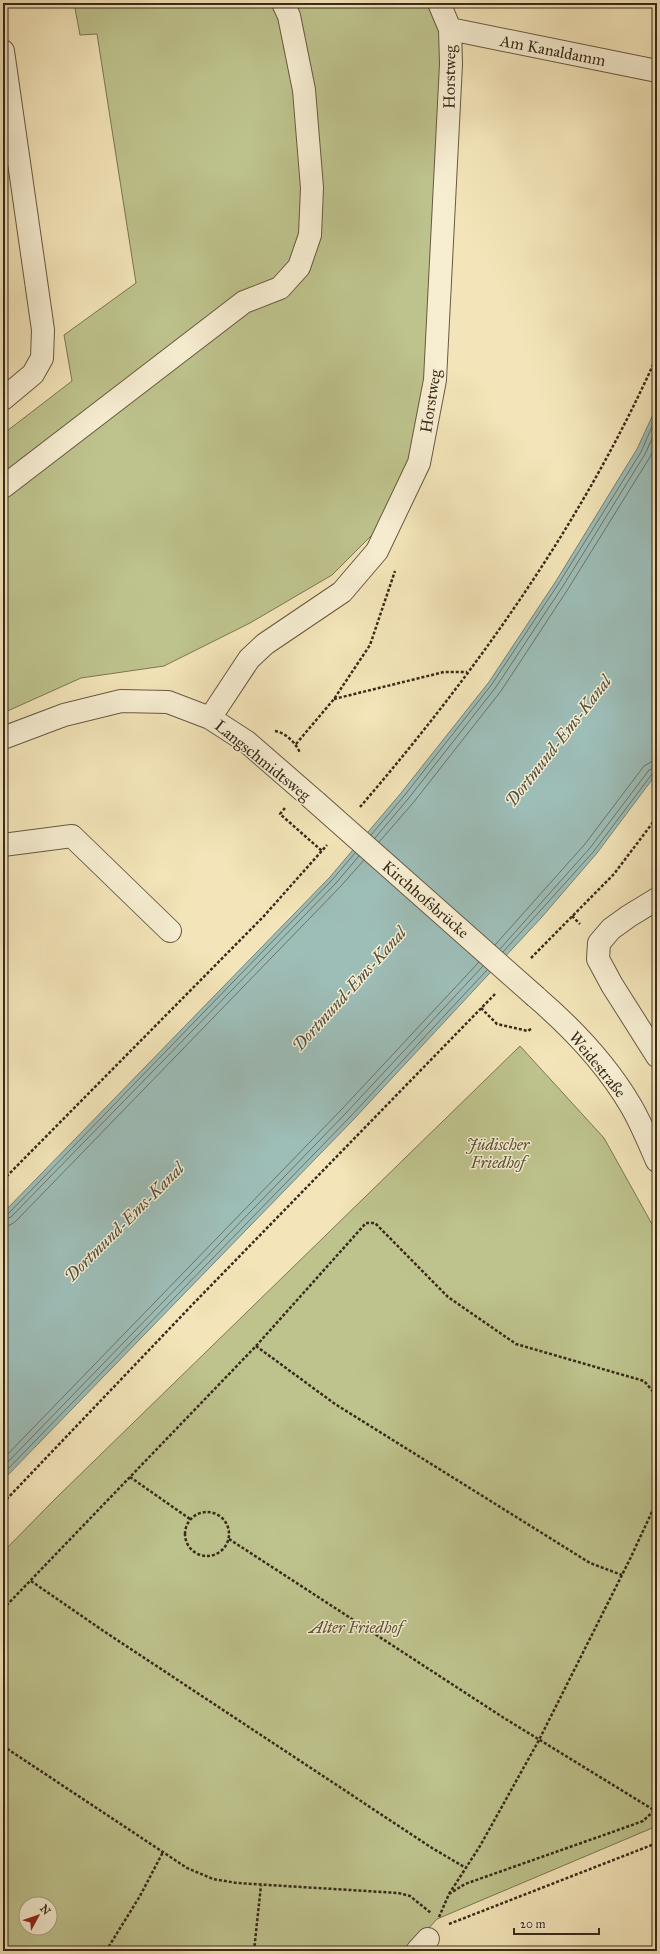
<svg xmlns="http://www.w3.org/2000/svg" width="660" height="1954" font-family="'IM FELL Great Primer',serif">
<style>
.green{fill:#bec38d;stroke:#7c7654;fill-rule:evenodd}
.water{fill:#9dbdb7;stroke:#758278}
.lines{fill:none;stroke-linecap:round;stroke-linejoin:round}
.shore{stroke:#6b7468;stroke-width:1}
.minor-casing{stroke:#685942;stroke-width:24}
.path{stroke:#392a1a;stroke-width:2.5;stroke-dasharray:3 2;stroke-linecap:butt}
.minor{stroke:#f7eed2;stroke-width:22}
.minor-bridge-casing{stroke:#685942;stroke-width:24;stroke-linecap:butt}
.minor-bridge{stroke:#f7eed2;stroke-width:22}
.labels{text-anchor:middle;stroke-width:3;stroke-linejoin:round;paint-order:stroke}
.street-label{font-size:16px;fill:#392a1a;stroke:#f7eed2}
.park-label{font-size:16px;font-style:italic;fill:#5a5037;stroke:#f7eed2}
.water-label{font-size:17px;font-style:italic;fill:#524f41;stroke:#f7eed2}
</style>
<rect width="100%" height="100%" fill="#f3e5b9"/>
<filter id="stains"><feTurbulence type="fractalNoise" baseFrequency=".005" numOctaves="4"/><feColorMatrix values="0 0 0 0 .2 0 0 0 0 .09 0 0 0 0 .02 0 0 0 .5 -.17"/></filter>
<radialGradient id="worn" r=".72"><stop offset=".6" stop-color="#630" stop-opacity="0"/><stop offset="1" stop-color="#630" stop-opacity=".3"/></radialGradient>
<path class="green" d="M74 3H440L455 52 433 378 393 514 332 575 250 623 164 666 81 678 3 713V434L72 381 64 335 136 283 97 34 80 35Z
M520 1046 604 1138 657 1233V1826L437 1919 408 1951H3V1552L55 1499ZM26 1904H50V1928H26Z"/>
<path class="water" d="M657 406V773L597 853 541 918 353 1120 3 1480V1213L330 877 401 793 489 682 556 581 637 449Z"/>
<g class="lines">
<path class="shore" d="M371 835 404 796 492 684 559 583 641 452 657 415
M375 838 408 799 496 687 563 586 645 454 657 428
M379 842 413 803 501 691 568 589 650 457 657 442
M495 945 585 844 644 766 651 762 657 761
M500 949 590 848 649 770 657 767
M503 952 594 851 652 774 657 772
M3 1215 8 1214 332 880 355 853
M3 1220 11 1217 336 883 359 856
M3 1226 10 1225 15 1222 340 887 364 860
M3 1459 342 1109 479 962
M3 1467 346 1113 483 966
M3 1474 350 1117 487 970"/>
<g class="minor-casing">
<path id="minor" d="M450 29 657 71
M3 51 43 330 42 358 33 374 3 399
M3 487 244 302 280 288 299 267 310 235 312 188 304 90 289 16 283 3
M210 718 249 659 265 644 342 592 377 551 419 463 435 380 451 64 450 29 439 3
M3 738 64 715 121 701 168 702 210 718 247 742 316 802
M3 845 72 836 170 931
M657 899 629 916 611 929 599 943 598 959 612 985 657 1056
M536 997C572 1028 607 1065 631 1106 641 1123 649 1143 657 1161
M417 1951 428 1939"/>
</g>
<path class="path" d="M334 699 444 672H467
M275 731C286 733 296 743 300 753
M296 744 334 699 370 645 395 571
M360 807C477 671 584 520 657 356
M285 808 280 814 322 851
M572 916 580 924
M531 958 614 874 657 817
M481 1008 497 1024 528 1031 532 1028
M3 1180 264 916 327 845
M256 1346 335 1404 590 1563 622 1575
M130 1477 190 1519
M3 1503 193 1304 495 994
M185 1534a22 22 0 1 1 44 0a22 22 0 1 1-44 0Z
M229 1539 504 1718 657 1812
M31 1581 105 1632 432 1848 466 1868
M3 1609 256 1346 366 1223H375L448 1297 516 1344 644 1381 657 1396
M3 1746 187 1868 213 1879 237 1883 398 1893 410 1896 431 1913
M449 1894 480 1846 539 1740 630 1559 657 1501
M439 1917 449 1894 465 1884 618 1830 643 1821 657 1808
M449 1924 657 1843
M106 1951 140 1896 163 1852
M254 1951 261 1885"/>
<use href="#minor" class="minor"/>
<g class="minor-bridge-casing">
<path id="minor-bridge" d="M316 802 536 997"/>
</g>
<use href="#minor-bridge" class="minor-bridge"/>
</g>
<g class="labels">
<g class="street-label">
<text transform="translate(553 50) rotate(11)" y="6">Am Kanaldamm</text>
<text transform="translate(449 77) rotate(-89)" y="6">Horstweg</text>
<text transform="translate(430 401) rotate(-81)" y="6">Horstweg</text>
<text transform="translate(263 760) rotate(39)" y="6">Langschmidtsweg</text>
<text transform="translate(426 899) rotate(41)" y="6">Kirchhofsbrücke</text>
<text transform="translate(598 1064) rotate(51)" y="6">Weidestraße</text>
</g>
<g class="park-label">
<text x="498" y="1150">Jüdischer<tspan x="498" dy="18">Friedhof</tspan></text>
<text x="356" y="1633">Alter Friedhof</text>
</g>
<g class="water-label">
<text transform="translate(558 741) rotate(-52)" y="6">Dortmund-Ems-Kanal</text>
<text transform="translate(349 989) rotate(-48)" y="6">Dortmund-Ems-Kanal</text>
<text transform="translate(124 1222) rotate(-45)" y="6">Dortmund-Ems-Kanal</text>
</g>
</g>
<rect width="660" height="1954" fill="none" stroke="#f3e5b9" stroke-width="16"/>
<rect x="4" y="4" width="652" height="1946" fill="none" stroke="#392a1a" stroke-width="2"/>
<rect x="8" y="8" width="644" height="1938" fill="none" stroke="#392a1a"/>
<g transform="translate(38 1916) rotate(50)"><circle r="19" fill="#f7eed2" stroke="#aba088"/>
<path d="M0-3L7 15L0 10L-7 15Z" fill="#8f2418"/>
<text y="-6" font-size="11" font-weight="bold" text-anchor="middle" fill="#392a1a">N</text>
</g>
<path d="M514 1928v6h85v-6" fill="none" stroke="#392a1a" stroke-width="2"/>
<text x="520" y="1928" font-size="12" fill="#392a1a" stroke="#f7eed2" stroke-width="3" paint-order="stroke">20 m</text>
<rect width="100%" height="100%" filter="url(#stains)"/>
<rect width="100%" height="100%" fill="url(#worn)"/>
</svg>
